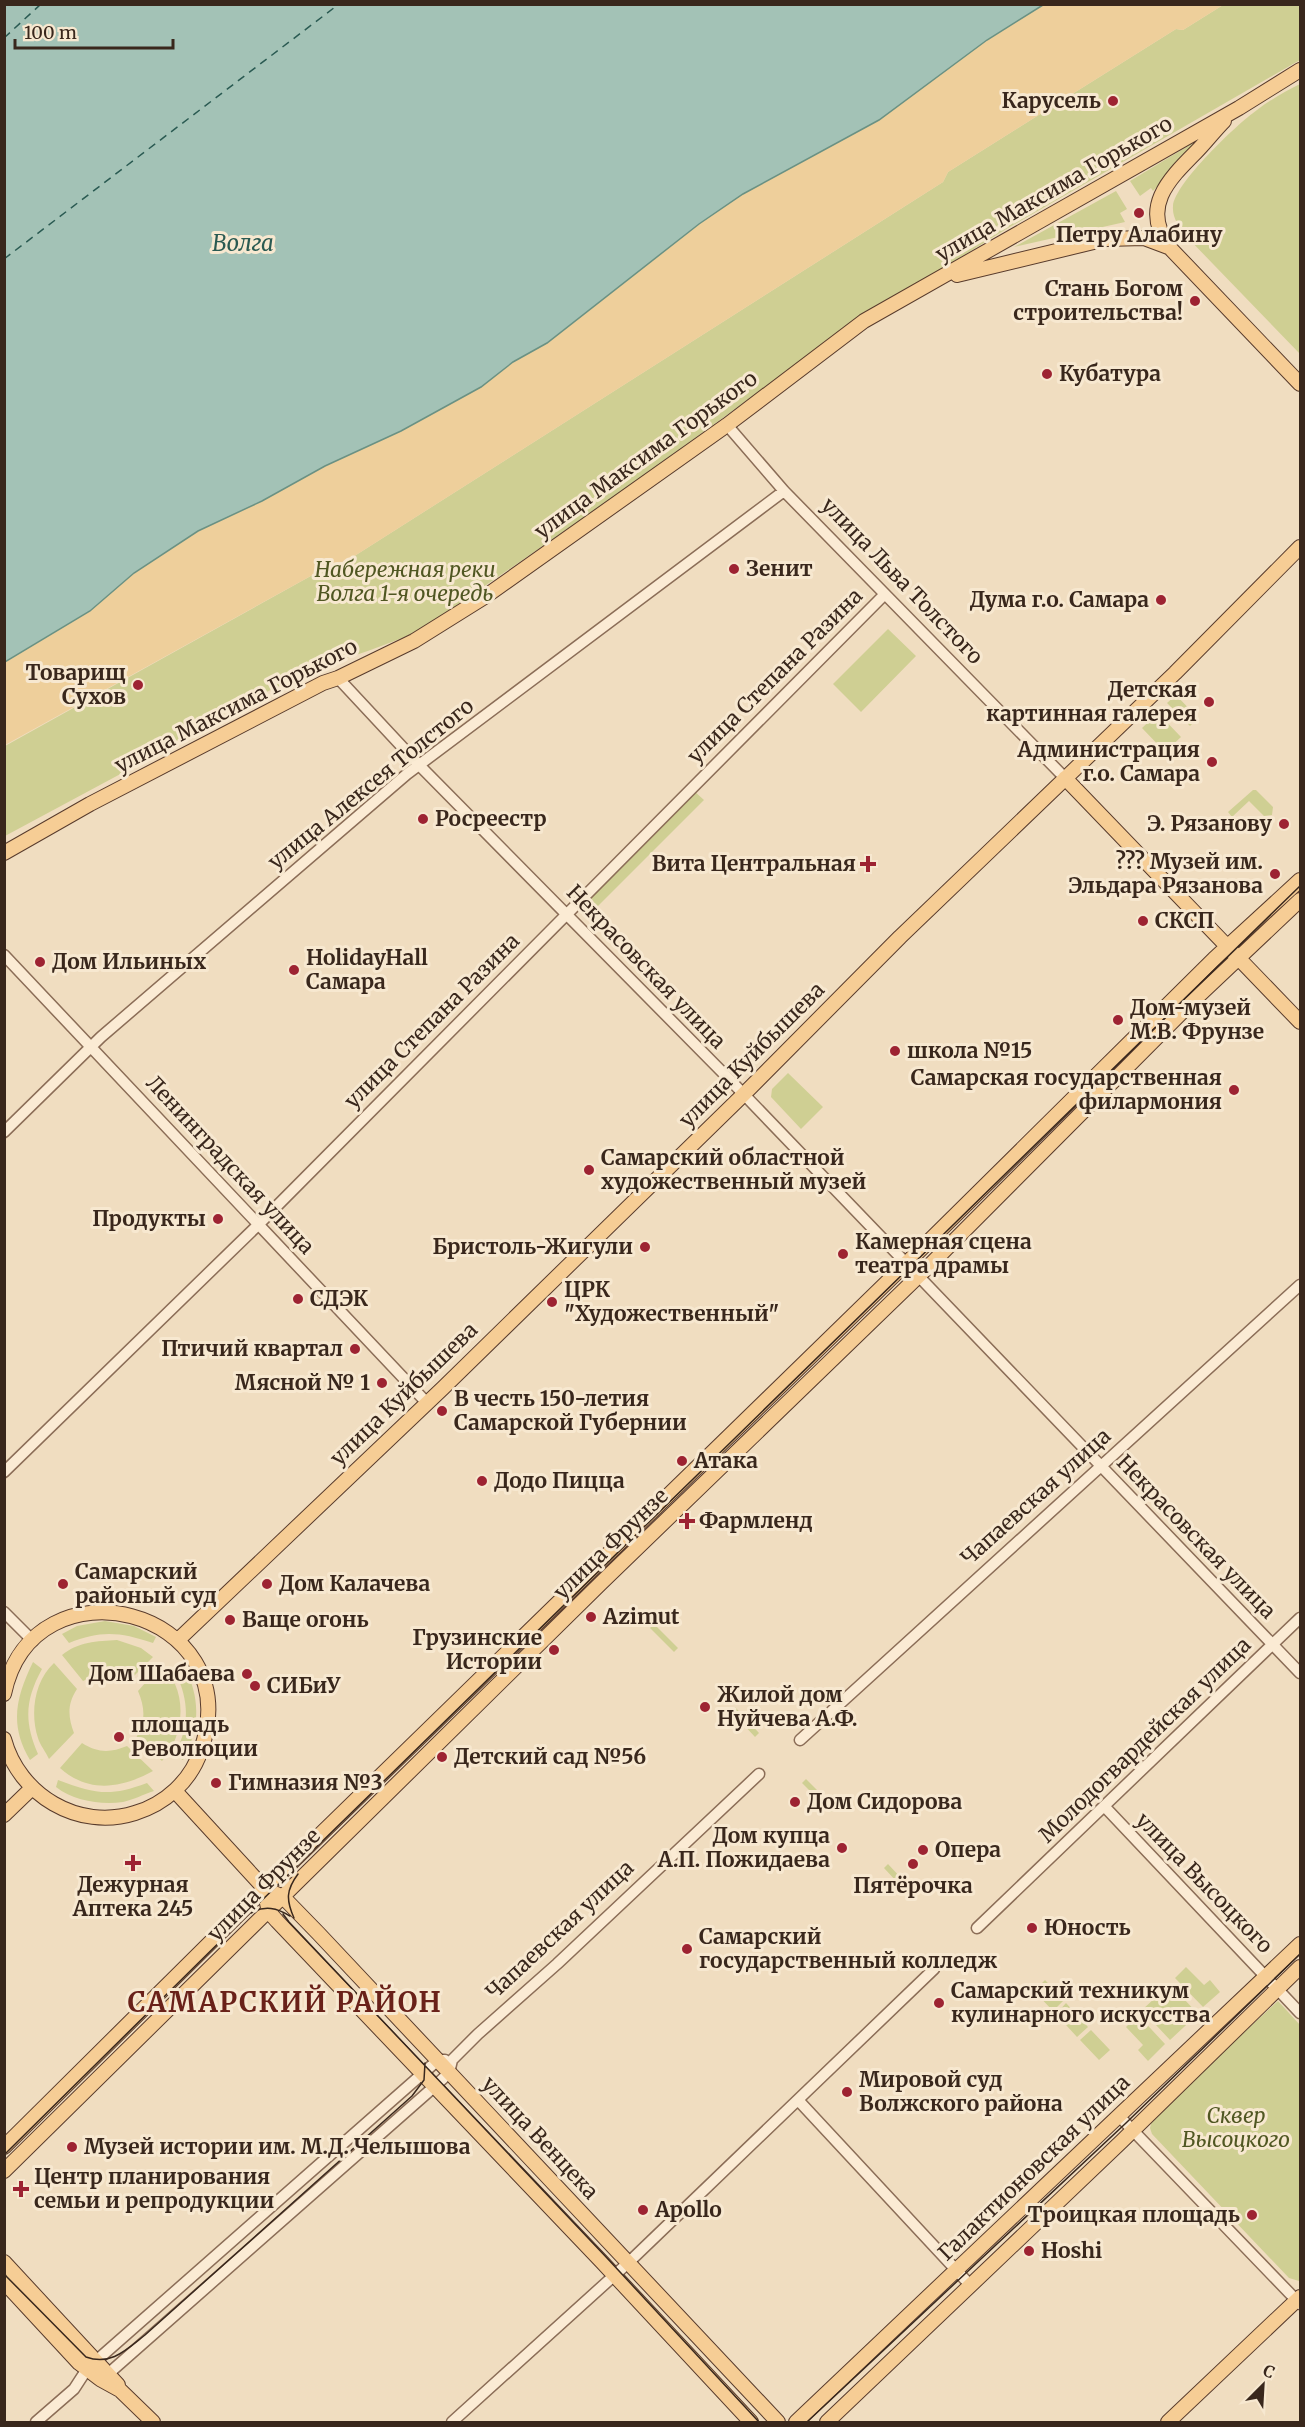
<svg xmlns="http://www.w3.org/2000/svg" width="1305" height="2427" font-family="Merriweather,serif">
<style>
.green{fill:#cfcf93}
.sand{fill:#eecf9b}
.water{fill:#a3c2b6;stroke:#6a9183;stroke-width:1.5}
.lines{fill:none;stroke-linecap:round;stroke-linejoin:round}
.ferry{stroke:#2a5a52;stroke-width:1.5;stroke-dasharray:8 6;stroke-linecap:butt}
.minor-casing{stroke:#8b6d57;stroke-width:13}
.major-casing{stroke:#583b2c;stroke-width:16}
.minor{stroke:#fbebd4;stroke-width:10}
.major{stroke:#f6cd95;stroke-width:14}
.tram{stroke:#39271c;stroke-width:1.5}
.poi-dot{fill:#9d2332;stroke:#f7e8d0;stroke-width:2}
.labels{text-anchor:middle;stroke-width:6;stroke-linejoin:round;paint-order:stroke}
.poi-label{font-size:21px;font-weight:bold;fill:#39271c;stroke:#f7e8d0;text-anchor:start}
.street-label{font-size:21px;fill:#39271c;stroke:#f7e8d0}
.park-label{font-size:21px;font-style:italic;fill:#505722;stroke:#f7e8d0}
.water-label{font-size:22px;font-style:italic;fill:#2a5a52;stroke:#f7e8d0}
.district-label{font-size:27px;font-weight:bold;letter-spacing:1.5px;fill:#692119;stroke:#f7e8d0}
</style>
<rect width="100%" height="100%" fill="#f0ddc0"/>
<path class="green" d="M1223 5H1300V60L1008 228 852 324 618 494 424 628C388 646 349 656 313 671 262 693 211 717 167 749L5 836V746L327 567 334 569 943 182 948 172 1176 29 1183 30Z
M1300 84V354L1185 235C1179 226 1172 218 1173 206 1175 183 1237 124 1257 110 1270 100 1286 91 1300 84Z
M1203 137 1153 191 1151 188 1140 196 1130 181Z
M1116 191 1127 209 1120 213 1125 222 1014 247Z
M888 629 916 656 861 712 833 684Z
M1176 695 1198 718 1190 726 1167 703Z
M1158 713 1181 737 1165 752 1142 728Z
M1253 790H1256L1273 807 1272 815 1264 816 1249 801 1232 817 1228 812Z
M694 791 704 800 592 912 583 902Z
M788 1073 823 1107 801 1129 771 1097 772 1089Z
M105 1621 134 1626 156 1637 153 1643C120 1632 101 1630 69 1643L62 1634 77 1626Z
M654 1624 678 1648 674 1652 650 1628Z
M117 1640 141 1648 153 1657 129 1681C113 1674 99 1673 83 1681L62 1655C78 1642 97 1641 117 1640Z
M33 1662 42 1669C25 1700 24 1722 38 1754L30 1760C9 1725 16 1697 33 1662Z
M54 1663 77 1689C67 1704 68 1717 74 1733L49 1759C46 1752 40 1745 38 1738 30 1714 34 1681 54 1663Z
M162 1664C166 1671 171 1677 175 1684 186 1709 180 1741 162 1761L136 1738C146 1721 145 1708 138 1691Z
M184 1666C201 1698 200 1729 183 1760L174 1755C189 1729 190 1702 176 1674Z
M735 1707 759 1733 755 1737 731 1711Z
M82 1743C98 1753 110 1753 127 1746L153 1771C122 1788 89 1794 60 1768Z
M806 1779 835 1808 831 1812 802 1783Z
M58 1780C96 1794 109 1797 147 1783L154 1791C144 1794 133 1800 123 1802 101 1805 74 1801 56 1787Z
M888 1864 915 1893 911 1897 884 1868Z
M1186 1967 1204 1985 1210 1980 1220 1992 1203 2007 1175 1978Z
M1045 1980 1064 2000 1053 2011 1034 1991Z
M1170 1984 1198 2014 1170 2040 1142 2010Z
M1278 2001 1300 2025 1299 2281 1289 2278 1152 2134 1150 2128 1153 2116Z
M1066 2003 1088 2027 1077 2037 1056 2014Z
M1138 2015 1165 2044 1148 2061 1138 2050 1143 2045 1126 2027Z
M1091 2030 1110 2050 1099 2060 1080 2040Z"/>
<path class="sand" d="M1043 5H1223L1183 30 1176 29 948 172 943 182 334 569 327 567 5 745V662L90 611 134 573 198 531 262 501 325 466 401 431 481 387 513 362 547 343 699 224 743 194 879 120 987 40Z"/>
<path class="water" d="M5 4H1043V5L987 40 879 120 743 194 699 224 547 343 513 362 481 387 401 431 325 466 262 501 198 531 134 573 90 611 5 662Z"/>
<g class="lines">
<path class="ferry" d="M4 38 41 4
M4 259 339 4"/>
<g class="minor-casing">
<path id="minor" d="M727 425 784 491 1065 778
M338 678 419 765 731 1081 1300 1673
M4 955 427 1403
M4 1132 101 1037 407 774 784 491
M4 1472 259 1224 885 594
M4 1612 33 1641
M800 1740 1300 1285
M1104 1806 1300 2013
M977 1928 1300 1618
M798 2100 971 2286
M1119 2116 1300 2304
M96 2361 438 2060H445
M108 2374 435 2086 449 2073 452 2060 478 2034 557 1964 759 1774
M36 2422 74 2389 87 2369
M452 2422 628 2263 934 1969"/>
</g>
<g class="major-casing">
<path id="major" d="M1224 121C1214 131 1206 142 1196 152 1168 180 1140 208 1170 248L1300 384
M957 275 1106 239 1144 238 1168 247
M1065 778 1300 1022
M4 853 90 804 323 683 338 678 414 641 486 596 727 425 864 321 1239 108 1300 70
M178 1640 443 1388 743 1095 900 937 1175 673 1300 547
M4 1694C33 1554 250 1608 201 1750 191 1781 165 1804 135 1813 78 1831 19 1795 4 1739
M175 1791 265 1889 283 1897 319 1934 778 2422
M4 1815 32 1788
M267 1903 269 1912 277 1921 602 2262 751 2422
M4 2147 250 1903 921 1249 1214 959 1300 880
M4 2171 601 1583 933 1262 1191 1003 1300 900
M4 2262 118 2385
M4 2282 79 2363 100 2379 120 2390 153 2422
M796 2422 1300 1944
M827 2422 1122 2141 1300 1967
M1168 2422 1300 2297"/>
</g>
<use href="#minor" class="minor"/>
<use href="#major" class="major"/>
<path class="tram" d="M251 1913C265 1905 277 1908 290 1916
M283 1914 289 1922 607 2258 759 2422
M294 1918C286 1900 286 1890 298 1874
M4 2155 254 1908 1300 886
M4 2274 86 2357C111 2366 126 2350 145 2335L412 2096 424 2080 425 2063
M807 2422 1126 2123 1300 1954"/>
</g>
<g class="poi-dot">
<circle cx="1113" cy="101" r="6"/>
<circle cx="1139" cy="213" r="6"/>
<circle cx="1195" cy="301" r="6"/>
<circle cx="1047" cy="374" r="6"/>
<circle cx="734" cy="569" r="6"/>
<circle cx="1161" cy="600" r="6"/>
<circle cx="138" cy="685" r="6"/>
<circle cx="1209" cy="702" r="6"/>
<circle cx="1212" cy="762" r="6"/>
<circle cx="423" cy="819" r="6"/>
<circle cx="1284" cy="824" r="6"/>
<path d="M865 855h6v6h6v6h-6v6h-6v-6h-6v-6h6z"/>
<circle cx="1275" cy="874" r="6"/>
<circle cx="1143" cy="921" r="6"/>
<circle cx="40" cy="962" r="6"/>
<circle cx="294" cy="970" r="6"/>
<circle cx="1118" cy="1020" r="6"/>
<circle cx="895" cy="1051" r="6"/>
<circle cx="1234" cy="1090" r="6"/>
<circle cx="589" cy="1170" r="6"/>
<circle cx="218" cy="1219" r="6"/>
<circle cx="645" cy="1247" r="6"/>
<circle cx="843" cy="1254" r="6"/>
<circle cx="298" cy="1299" r="6"/>
<circle cx="552" cy="1302" r="6"/>
<circle cx="355" cy="1349" r="6"/>
<circle cx="382" cy="1383" r="6"/>
<circle cx="442" cy="1411" r="6"/>
<circle cx="682" cy="1461" r="6"/>
<circle cx="482" cy="1481" r="6"/>
<path d="M684 1512h6v6h6v6h-6v6h-6v-6h-6v-6h6z"/>
<circle cx="63" cy="1584" r="6"/>
<circle cx="267" cy="1584" r="6"/>
<circle cx="591" cy="1617" r="6"/>
<circle cx="230" cy="1620" r="6"/>
<circle cx="554" cy="1650" r="6"/>
<circle cx="247" cy="1674" r="6"/>
<circle cx="255" cy="1686" r="6"/>
<circle cx="705" cy="1707" r="6"/>
<circle cx="119" cy="1737" r="6"/>
<circle cx="442" cy="1757" r="6"/>
<circle cx="216" cy="1783" r="6"/>
<circle cx="795" cy="1802" r="6"/>
<circle cx="842" cy="1848" r="6"/>
<circle cx="923" cy="1850" r="6"/>
<path d="M130 1854h6v6h6v6h-6v6h-6v-6h-6v-6h6z"/>
<circle cx="913" cy="1864" r="6"/>
<circle cx="1032" cy="1928" r="6"/>
<circle cx="687" cy="1949" r="6"/>
<circle cx="939" cy="2003" r="6"/>
<circle cx="847" cy="2092" r="6"/>
<circle cx="72" cy="2147" r="6"/>
<path d="M18 2180h6v6h6v6h-6v6h-6v-6h-6v-6h6z"/>
<circle cx="643" cy="2210" r="6"/>
<circle cx="1252" cy="2215" r="6"/>
<circle cx="1029" cy="2251" r="6"/>
</g>
<g class="labels">
<g class="poi-label">
<text x="1101" y="108" text-anchor="end">Карусель</text>
<text x="1139" y="242" text-anchor="middle">Петру Алабину</text>
<text x="1183" y="296" text-anchor="end">Стань Богом<tspan x="1183" dy="24">строительства!</tspan></text>
<text x="1059" y="381">Кубатура</text>
<text x="746" y="576">Зенит</text>
<text x="1149" y="607" text-anchor="end">Дума г.о. Самара</text>
<text x="126" y="680" text-anchor="end">Товарищ<tspan x="126" dy="24">Сухов</tspan></text>
<text x="1197" y="697" text-anchor="end">Детская<tspan x="1197" dy="24">картинная галерея</tspan></text>
<text x="1200" y="757" text-anchor="end">Администрация<tspan x="1200" dy="24">г.о. Самара</tspan></text>
<text x="435" y="826">Росреестр</text>
<text x="1272" y="831" text-anchor="end">Э. Рязанову</text>
<text x="1263" y="869" text-anchor="end">??? Музей им.<tspan x="1263" dy="24">Эльдара Рязанова</tspan></text>
<text x="856" y="871" text-anchor="end">Вита Центральная</text>
<text x="1155" y="928">СКСП</text>
<text x="306" y="965">HolidayHall<tspan x="306" dy="24">Самара</tspan></text>
<text x="52" y="969">Дом Ильиных</text>
<text x="1130" y="1015">Дом-музей<tspan x="1130" dy="24">М.В. Фрунзе</tspan></text>
<text x="907" y="1058">школа №15</text>
<text x="1222" y="1085" text-anchor="end">Самарская государственная<tspan x="1222" dy="24">филармония</tspan></text>
<text x="601" y="1165">Самарский областной<tspan x="601" dy="24">художественный музей</tspan></text>
<text x="206" y="1226" text-anchor="end">Продукты</text>
<text x="855" y="1249">Камерная сцена<tspan x="855" dy="24">театра драмы</tspan></text>
<text x="633" y="1254" text-anchor="end">Бристоль-Жигули</text>
<text x="564" y="1297">ЦРК<tspan x="564" dy="24">"Художественный"</tspan></text>
<text x="310" y="1306">СДЭК</text>
<text x="343" y="1356" text-anchor="end">Птичий квартал</text>
<text x="370" y="1390" text-anchor="end">Мясной № 1</text>
<text x="454" y="1406">В честь 150-летия<tspan x="454" dy="24">Самарской Губернии</tspan></text>
<text x="694" y="1468">Атака</text>
<text x="494" y="1488">Додо Пицца</text>
<text x="699" y="1528">Фармленд</text>
<text x="75" y="1579">Самарский<tspan x="75" dy="24">районый суд</tspan></text>
<text x="279" y="1591">Дом Калачева</text>
<text x="603" y="1624">Azimut</text>
<text x="242" y="1627">Ваще огонь</text>
<text x="542" y="1645" text-anchor="end">Грузинские<tspan x="542" dy="24">Истории</tspan></text>
<text x="235" y="1681" text-anchor="end">Дом Шабаева</text>
<text x="267" y="1693">СИБиУ</text>
<text x="717" y="1702">Жилой дом<tspan x="717" dy="24">Нуйчева А.Ф.</tspan></text>
<text x="131" y="1732">площадь<tspan x="131" dy="24">Революции</tspan></text>
<text x="454" y="1764">Детский сад №56</text>
<text x="228" y="1790">Гимназия №3</text>
<text x="807" y="1809">Дом Сидорова</text>
<text x="830" y="1843" text-anchor="end">Дом купца<tspan x="830" dy="24">А.П. Пожидаева</tspan></text>
<text x="935" y="1857">Опера</text>
<text x="133" y="1892" text-anchor="middle">Дежурная<tspan x="133" dy="24">Аптека 245</tspan></text>
<text x="913" y="1893" text-anchor="middle">Пятёрочка</text>
<text x="1044" y="1935">Юность</text>
<text x="699" y="1944">Самарский<tspan x="699" dy="24">государственный колледж</tspan></text>
<text x="951" y="1998">Самарский техникум<tspan x="951" dy="24">кулинарного искусства</tspan></text>
<text x="859" y="2087">Мировой суд<tspan x="859" dy="24">Волжского района</tspan></text>
<text x="84" y="2154">Музей истории им. М.Д. Челышова</text>
<text x="34" y="2184">Центр планирования<tspan x="34" dy="24">семьи и репродукции</tspan></text>
<text x="655" y="2217">Apollo</text>
<text x="1240" y="2222" text-anchor="end">Троицкая площадь</text>
<text x="1041" y="2258">Hoshi</text>
</g>
<g class="street-label">
<text transform="translate(1054 189) rotate(-30)" y="7">улица Максима Горького</text>
<text transform="translate(646 455) rotate(-36)" y="7">улица Максима Горького</text>
<text transform="translate(902 581) rotate(46)" y="7">улица Льва Толстого</text>
<text transform="translate(775 676) rotate(-45)" y="7">улица Степана Разина</text>
<text transform="translate(236 706) rotate(-27)" y="7">улица Максима Горького</text>
<text transform="translate(371 784) rotate(-39)" y="7">улица Алексея Толстого</text>
<text transform="translate(646 967) rotate(46)" y="7">Некрасовская улица</text>
<text transform="translate(432 1021) rotate(-45)" y="7">улица Степана Разина</text>
<text transform="translate(752 1055) rotate(-45)" y="7">улица Куйбышева</text>
<text transform="translate(230 1165) rotate(47)" y="7">Ленинградская улица</text>
<text transform="translate(404 1394) rotate(-44)" y="7">улица Куйбышева</text>
<text transform="translate(1036 1497) rotate(-42)" y="7">Чапаевская улица</text>
<text transform="translate(1196 1537) rotate(46)" y="7">Некрасовская улица</text>
<text transform="translate(611 1544) rotate(-44)" y="7">улица Фрунзе</text>
<text transform="translate(1145 1740) rotate(-44)" y="7">Молодогвардейская улица</text>
<text transform="translate(1204 1883) rotate(46)" y="7">улица Высоцкого</text>
<text transform="translate(264 1885) rotate(-45)" y="7">улица Фрунзе</text>
<text transform="translate(560 1930) rotate(-43)" y="7">Чапаевская улица</text>
<text transform="translate(540 2138) rotate(47)" y="7">улица Венцека</text>
<text transform="translate(1034 2168) rotate(-44)" y="7">Галактионовская улица</text>
</g>
<g class="park-label">
<text x="405" y="577">Набережная реки<tspan x="405" dy="24">Волга 1-я очередь</tspan></text>
<text x="1236" y="2123">Сквер<tspan x="1236" dy="24">Высоцкого</tspan></text>
</g>
<g class="water-label">
<text x="243" y="251">Волга</text>
</g>
<g class="district-label">
<text x="285" y="2012">САМАРСКИЙ РАЙОН</text>
</g>
</g>
<rect width="1305" height="2427" fill="none" stroke="#39271c" stroke-width="12"/>
<g transform="translate(1263 2385) rotate(24)" stroke="#f7e8d0" stroke-width="4.5" paint-order="stroke">
<path d="M0-4.5L10 22L0 15L-10 22Z" fill="#39271c"/>
<text y="-9" font-size="16" font-weight="bold" text-anchor="middle" fill="#39271c">С</text>
</g>
<path d="M15 39v9h158v-9" fill="none" stroke="#39271c" stroke-width="3"/>
<text x="24" y="39" font-size="18" fill="#39271c" stroke="#f7e8d0" stroke-width="4.5" paint-order="stroke">100 m</text>
</svg>
